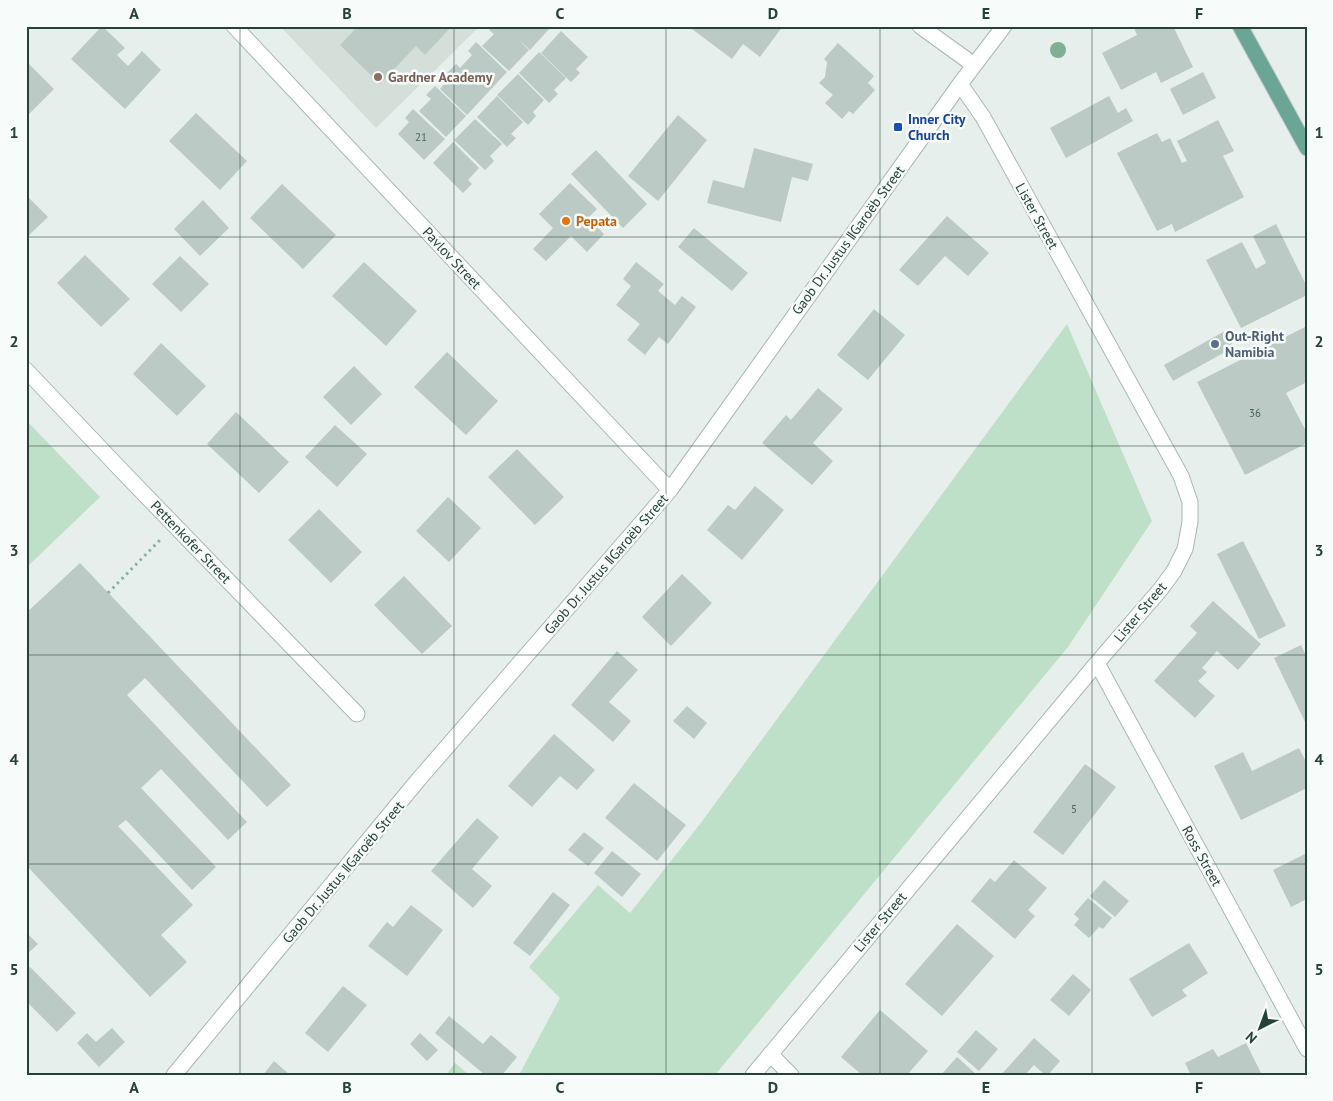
<svg xmlns="http://www.w3.org/2000/svg" width="1333" height="1101" font-family="'PT Sans',sans-serif">
<style>
.built{fill:#d4dfda}
.green{fill:#bfe0c8}
.building{fill:#bbcac4}
.lines{fill:none;stroke-linecap:round;stroke-linejoin:round}
.minor-casing{stroke:#a8b8b2;stroke-width:17}
.major-casing{stroke:#c2cac8;stroke-width:17}
.path{stroke:#86b3a5;stroke-width:3;stroke-dasharray:2.5 4;stroke-linecap:butt}
.minor{stroke:#fff;stroke-width:15}
.major{stroke:#6aa596;stroke-width:15}
.tree{fill:#80af93}
.grid{fill:none;stroke:#24423a;stroke-width:1;stroke-opacity:0.55}
.education-dot{fill:#8d6e63;stroke:#f7fbf9;stroke-width:2}
.transit-dot{fill:#1a4fb4;stroke:#f7fbf9;stroke-width:2}
.food-dot{fill:#e8710a;stroke:#f7fbf9;stroke-width:2}
.service-dot{fill:#5c6f8a;stroke:#f7fbf9;stroke-width:2}
.labels{text-anchor:middle;stroke-width:5;stroke-linejoin:round;paint-order:stroke}
.number-label{font-size:11px;fill:#4a645c}
.education-label{font-size:14px;font-weight:bold;fill:#785e54;stroke:#f7fbf9;text-anchor:start}
.transit-label{font-size:14px;font-weight:bold;fill:#164399;stroke:#f7fbf9;text-anchor:start}
.street-label{font-size:14px;fill:#24423a;stroke:#f7fbf9}
.food-label{font-size:14px;font-weight:bold;fill:#c56008;stroke:#f7fbf9;text-anchor:start}
.service-label{font-size:14px;font-weight:bold;fill:#4e5e75;stroke:#f7fbf9;text-anchor:start}
.neatline{fill:none;stroke:#24423a;stroke-width:2}
.grid-label{font-size:16px;text-anchor:middle;font-weight:bold;fill:#24423a}
</style>
<rect width="100%" height="100%" fill="#e6efeb"/>
<path class="built" d="M280 26H480L376 128Z"/>
<path class="green" d="M1067 324 1152 521 1068 647 715 1075H519L560 998 529 967 598 885 630 913 700 824Z
M26 420 100 497 26 568Z
M455 1063 469 1075H446Z"/>
<path class="building" d="M102 26 125 48 117 55 128 66 142 51 161 70 125 109 71 59Z
M358 26H452L425 55 416 46 380 84 340 45Z
M493 26H547L550 28 530 50 516 37 529 50 509 71 482 46 494 34 489 30Z
M688 26H783L760 57 743 44 732 59Z
M1133 26H1173L1193 67 1161 83 1156 72 1121 90 1102 53 1137 35Z
M561 31 588 57 576 69 580 73 571 82 541 53Z
M476 42 507 72 467 115 440 89 451 77 447 73 456 64 460 68 472 55 468 51Z
M838 43 874 76 868 83 875 90 853 114 849 111 842 119 825 103 833 95 819 83 825 77 827 62 824 59Z
M539 52 566 78 554 90 558 94 549 103 519 73Z
M28 63 54 89 26 117V64Z
M1203 72 1216 98 1183 115 1170 89Z
M518 74 544 100 533 112 536 116 528 125 497 95Z
M435 86 466 116 446 137 419 111 431 99 426 95Z
M497 96 523 122 511 134 516 138 507 147 477 117Z
M1109 96 1118 113 1126 108 1133 121 1066 158 1050 128Z
M413 109 445 139 424 160 398 134 409 122 405 118Z
M196 113 247 161 220 190 169 141Z
M678 115 707 140 658 201 628 176Z
M475 119 502 144 490 156 494 161 485 170 454 140Z
M1218 120 1234 151 1223 156 1244 197 1175 232 1172 224 1157 231 1117 153 1157 133 1162 142 1170 138 1182 163 1187 161 1177 141Z
M453 142 479 168 468 180 472 184 463 193 433 163Z
M754 148 813 164 808 181 792 177 781 222 707 203 713 180 744 188Z
M596 150 647 204 623 228 571 174Z
M570 183 597 209 588 218 604 234 587 252 571 236 546 261 533 249 553 228 539 214Z
M282 184 336 235 303 269 250 218Z
M26 195 48 217 26 238Z
M203 200 229 228 200 256 174 229Z
M947 216 989 253 968 276 945 256 918 286 899 270Z
M1276 224 1307 287V295L1241 328 1206 260 1242 242 1256 269 1266 263 1253 236Z
M694 228 748 273 732 291 678 247Z
M85 255 130 299 101 327 57 283Z
M180 256 209 284 181 312 152 284Z
M364 262 417 311 386 346 332 296Z
M636 262 664 284 658 291 675 305 682 296 696 307 668 344 659 337 645 355 627 340 640 324 616 305 631 286 623 279Z
M874 309 905 335 868 380 837 355Z
M1307 326V382L1286 393 1307 433V443L1245 475 1197 382Z
M1225 331 1234 347 1173 381 1164 365Z
M161 343 206 386 177 416 133 374Z
M447 352 498 401 466 435 414 387Z
M354 366 382 394 351 425 323 397Z
M818 388 843 409 813 443 833 461 812 485 762 443 786 415 791 420Z
M236 412 289 462 259 493 207 444Z
M335 425 367 454 337 487 305 457Z
M517 449 564 497 535 525 488 477Z
M755 486 784 510 742 560 707 530 728 505 735 510Z
M448 497 481 528 449 562 416 531Z
M319 509 362 552 331 583 288 540Z
M1243 541 1286 626 1259 639 1217 554Z
M80 563 291 785 267 807 145 678 127 695 247 822 228 840 161 769 141 788 216 867 192 890 126 820 118 826 193 905 161 935 187 962 150 997 26 865V613Z
M682 574 712 603 671 646 642 617Z
M404 576 452 626 422 654 374 605Z
M1213 601 1261 644 1238 670 1217 651 1202 668 1207 672 1198 681 1215 696 1195 718 1154 681 1197 633 1190 626Z
M1301 645 1307 657V726L1274 658Z
M617 651 638 670 609 702 631 721 613 742 571 705Z
M687 706 707 723 694 739 673 721Z
M554 734 595 770 577 790 560 776 532 807 508 786Z
M1299 748 1307 764V788L1241 820 1214 766 1243 752 1252 771Z
M1085 764 1116 787 1063 855 1033 832Z
M634 783 686 825 657 861 605 818Z
M477 818 499 837 472 869 492 886 473 908 431 871Z
M584 832 604 848 588 866 568 850Z
M612 851 641 874 622 897 594 873Z
M1307 853V899L1291 907 1273 870Z
M1014 860 1047 888 1028 910 1035 916 1015 939 971 901 990 878 995 882Z
M1104 880 1129 901 1115 917 1090 896Z
M553 892 570 905 530 956 513 943Z
M1088 898 1112 918 1103 929 1099 927 1089 938 1074 925 1079 919 1074 914Z
M411 905 443 930 407 976 368 946 387 922 393 927Z
M957 924 994 956 942 1016 905 984Z
M26 932 38 944 26 955Z
M1189 943 1208 973 1182 990 1187 996 1152 1017 1129 979Z
M30 967 76 1013 57 1032 26 1001V970Z
M1073 974 1091 990 1069 1016 1050 1000Z
M343 986 367 1005 328 1052 305 1033Z
M880 1010 928 1051 907 1075H862L841 1057Z
M449 1016 483 1044 491 1035 517 1057 502 1075H485L435 1033Z
M112 1028 125 1042 99 1067 77 1043 87 1033 96 1042Z
M976 1030 998 1049 979 1071 957 1052Z
M420 1033 438 1050 427 1061 410 1044Z
M1034 1038 1060 1061 1048 1075H1045L1034 1065 1025 1075H1001Z
M1246 1043 1262 1075H1191L1185 1063 1213 1049 1218 1057Z
M957 1057 977 1075H941Z
M274 1061 290 1075H263Z"/>
<g class="lines">
<g class="minor-casing">
<path id="minor" d="M234 26 670 490
M920 26 974 65
M26 370 122 471 357 714
M1097 663 1307 1049
M770 1054 791 1075
M174 1075 419 779 670 490 960 84 1004 26
M753 1075 1097 663 1160 590 1174 571 1185 549 1190 522V502L1181 476 983 117 960 84"/>
</g>
<g class="major-casing">
<path id="major" d="M1240 26 1307 148"/>
</g>
<path class="path" d="M108 593 160 540"/>
<use href="#minor" class="minor"/>
<use href="#major" class="major"/>
</g>
<circle class="tree" cx="1058" cy="50" r="8"/>
<path class="grid" d="M240 26V1075M454 26V1075M666 26V1075M880 26V1075M1092 26V1075M26 237H1307M26 446H1307M26 655H1307M26 864H1307"/>
<circle class="education-dot" cx="378" cy="77" r="5"/>
<rect class="transit-dot" x="893" y="122" width="10" height="10" rx="2.5"/>
<circle class="food-dot" cx="566" cy="221" r="5"/>
<circle class="service-dot" cx="1215" cy="344" r="5"/>
<g class="labels">
<g class="number-label">
<text x="421" y="141">21</text>
<text x="1255" y="417">36</text>
<text x="1074" y="813">5</text>
</g>
<g class="education-label">
<text x="388" y="82">Gardner Academy</text>
</g>
<g class="transit-label">
<text x="908" y="124">Inner City<tspan x="908" dy="16">Church</tspan></text>
</g>
<g class="street-label">
<text transform="translate(1037 216) rotate(61)" y="5">Lister Street</text>
<text transform="translate(848 240) rotate(-54)" y="5">Gaob Dr. Justus ǁGaroëb Street</text>
<text transform="translate(452 258) rotate(47)" y="5">Pavlov Street</text>
<text transform="translate(191 542) rotate(46)" y="5">Pettenkofer Street</text>
<text transform="translate(606 564) rotate(-49)" y="5">Gaob Dr. Justus ǁGaroëb Street</text>
<text transform="translate(1140 612) rotate(-50)" y="5">Lister Street</text>
<text transform="translate(1202 856) rotate(61)" y="5">Ross Street</text>
<text transform="translate(343 872) rotate(-50)" y="5">Gaob Dr. Justus ǁGaroëb Street</text>
<text transform="translate(880 922) rotate(-50)" y="5">Lister Street</text>
</g>
<g class="food-label">
<text x="576" y="226">Pepata</text>
</g>
<g class="service-label">
<text x="1225" y="341">Out-Right<tspan x="1225" dy="16">Namibia</tspan></text>
</g>
</g>
<rect width="1333" height="1101" fill="none" stroke="#f7fbf9" stroke-width="55"/>
<g transform="translate(1260 1028) rotate(222)" stroke="#f7fbf9" stroke-width="4" paint-order="stroke">
<path d="M0-4L9 19L0 12L-9 19Z" fill="#24423a"/>
<text y="-8" font-size="14" font-weight="bold" text-anchor="middle" fill="#24423a">N</text>
</g>
<rect x="28" y="28" width="1278" height="1046" class="neatline"/>
<g class="grid-label">
<text x="134" y="19">A</text>
<text x="347" y="19">B</text>
<text x="560" y="19">C</text>
<text x="773" y="19">D</text>
<text x="986" y="19">E</text>
<text x="1199" y="19">F</text>
<text x="14" y="138">1</text>
<text x="1319" y="138">1</text>
<text x="14" y="347">2</text>
<text x="1319" y="347">2</text>
<text x="14" y="556">3</text>
<text x="1319" y="556">3</text>
<text x="14" y="765">4</text>
<text x="1319" y="765">4</text>
<text x="14" y="975">5</text>
<text x="1319" y="975">5</text>
<text x="134" y="1093">A</text>
<text x="347" y="1093">B</text>
<text x="560" y="1093">C</text>
<text x="773" y="1093">D</text>
<text x="986" y="1093">E</text>
<text x="1199" y="1093">F</text>
</g>
</svg>
